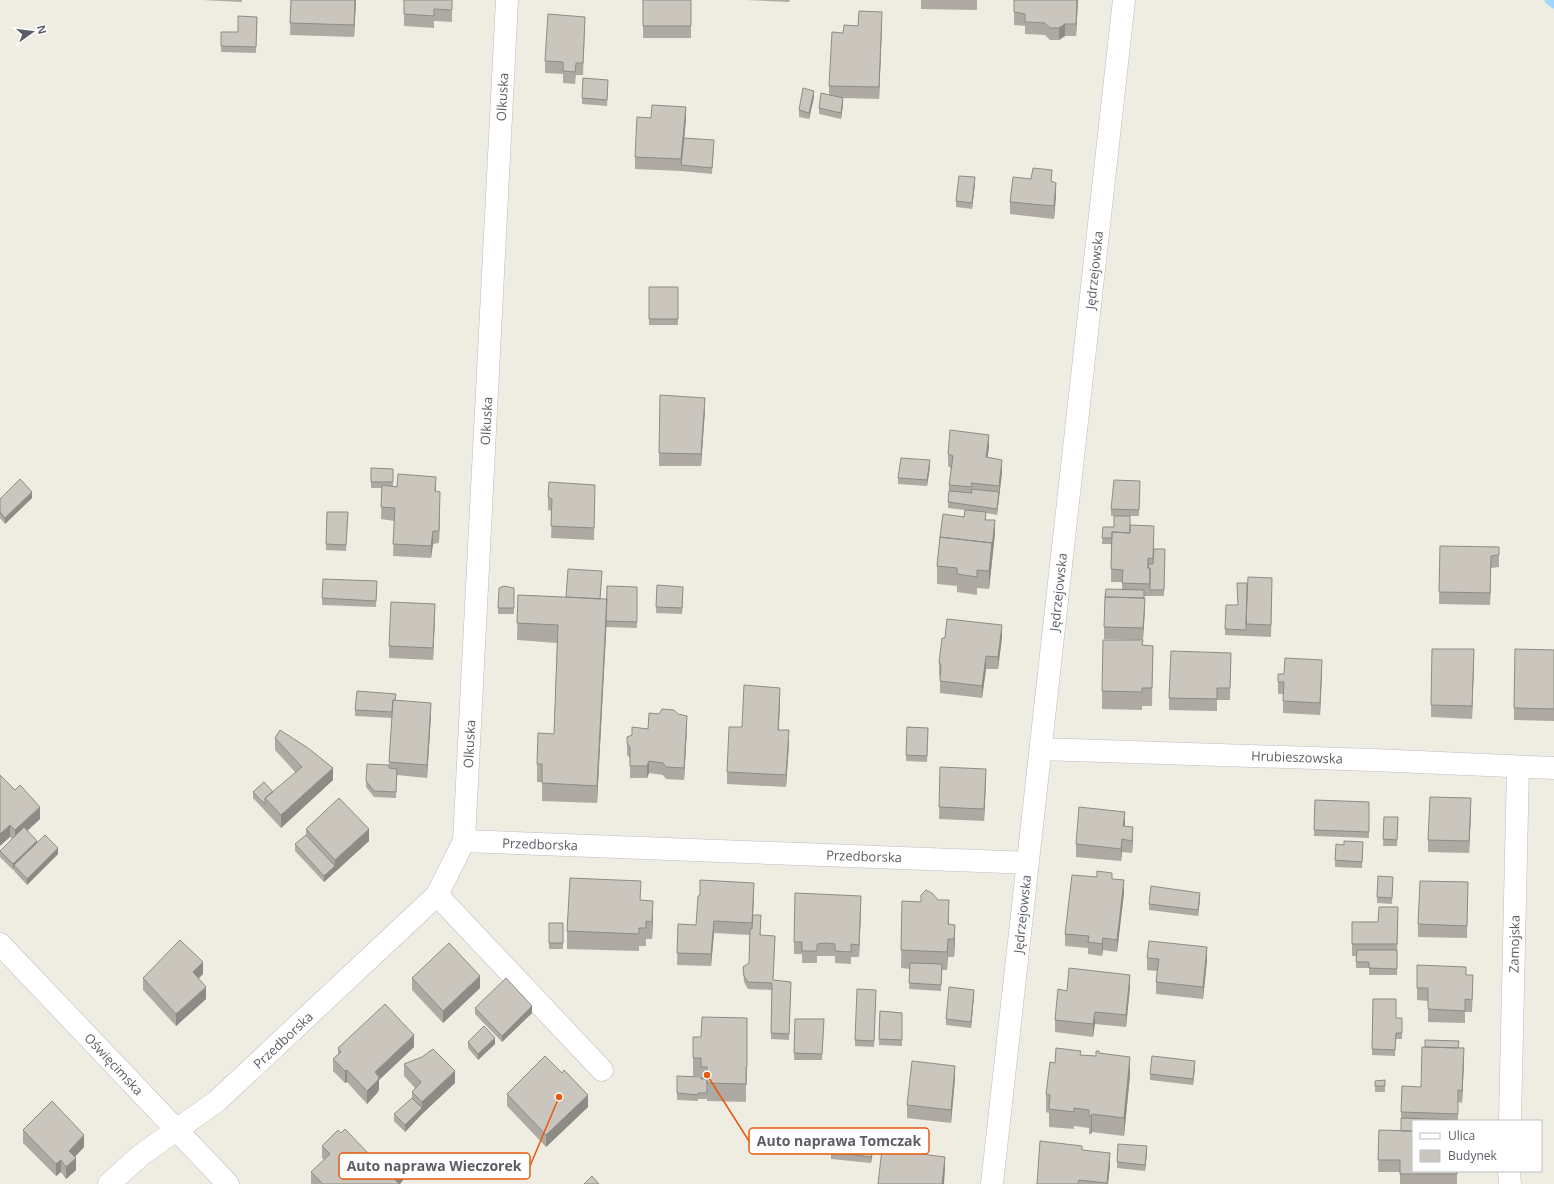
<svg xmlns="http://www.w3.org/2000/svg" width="1554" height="1184" font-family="'Open Sans',sans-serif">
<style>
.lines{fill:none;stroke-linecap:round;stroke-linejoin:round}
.stream{stroke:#a1d4ff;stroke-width:9}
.minor-casing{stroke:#b9bcc2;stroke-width:23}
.minor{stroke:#fff;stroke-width:22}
.wall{fill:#aeaaa3}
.shaded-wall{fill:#8d8b85}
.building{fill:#cac6be;stroke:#8d8b85}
.labels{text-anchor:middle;stroke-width:4;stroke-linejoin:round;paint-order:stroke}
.street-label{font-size:13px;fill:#5a5e64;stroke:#fff}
.leader{fill:none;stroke:#e8590c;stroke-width:1.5}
.callout-dot{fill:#e8590c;stroke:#fff;stroke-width:1.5}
.callout{fill:#fff;stroke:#e8590c;stroke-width:1.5}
.callout-label{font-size:14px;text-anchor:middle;font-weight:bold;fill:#5a5e64}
</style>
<rect width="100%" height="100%" fill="#efece1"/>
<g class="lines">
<path class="stream" d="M1549 0 1554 4"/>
<g class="minor-casing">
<path id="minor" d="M1041 749 1373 760 1554 768
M464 841 507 0
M437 895 602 1070
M0 944 228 1184
M1510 1121 1518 767
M1509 1171 1510 1184
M109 1184 141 1155 217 1101 437 895 464 841 1028 863
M992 1184 1124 0"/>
</g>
<use href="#minor" class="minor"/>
</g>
<path class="wall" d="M202 0H242V2Z
M291 0H356L354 37 290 35Z
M403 0H452V22L434 21V28L404 26V2Z
M643 0H691V38H643Z
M746 0H790L789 2Z
M921 0H977V10L921 9Z
M1078 0 1076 36H1065L1059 40H1050L1045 35 1025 34V26L1014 25V12Z
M257 17 256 53 221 52V32H238Z
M882 24 879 99 843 98V104L841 119 819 114V108L829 95V86L843 33 858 26Z
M585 29 583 75H576L575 84 563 83V74L545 73V61Z
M608 86 607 106 582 104V98Z
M814 97 809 119 799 117V110Z
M686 119 684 138 714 146 712 174 681 171 635 169V157Z
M1052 182 1056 195 1054 219 1010 214V202Z
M975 183 972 209 956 207V201Z
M649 287H678V325H649Z
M705 410 701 466H659V453Z
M989 447 987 457 1002 472 997 515 986 513V520L995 533 989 589 977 588V595L957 592V586L937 584V566L940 537 964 517 965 510 948 508 949 485 951 468 948 466V454Z
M930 467 927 486 898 484V478Z
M371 468 393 469V486L436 491 440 504 439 543 433 544 431 558 393 556 394 521 381 519 382 488H371Z
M1140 481 1139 516H1118L1130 525 1154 549H1165L1164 596H1144L1143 640 1104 639V627L1122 589V582H1111V544H1102L1103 527H1114V516H1111V509Z
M548 497H595L594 540 551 538 552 511 548 510Z
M32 498 5 524 0 518V499Z
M327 512 348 519 346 551 326 550Z
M1440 546 1499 555V567L1491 568 1490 605 1439 604Z
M602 577 600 599H607L637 587V628L606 627 597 803 542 801V782H537V764L554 734 557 643 517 640 518 595 566 597Z
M657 585 683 593 682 614 656 613Z
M377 587 376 607 322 605V598Z
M514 588V614H498V608Z
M1272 590 1271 637 1225 635V629L1238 605Z
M435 616 433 660 389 658V646Z
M1002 637 998 669H986L982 698 940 693V676L939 675V663Z
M1143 645 1153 646 1152 706H1142V710L1102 709V691Z
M1554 650V721L1514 720V708Z
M1231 653 1230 700H1217V711L1169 710V698Z
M1474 661 1472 719 1431 717V705Z
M1322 672 1320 715 1283 713V694H1278V674Z
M395 700 431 715 427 778 397 775 396 798 374 797 366 787V781L389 765 392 718 355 716V710Z
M780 700 779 730 789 743 786 787 727 784V772L742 727Z
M907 727 928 728 927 762 906 761Z
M687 728 684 780 666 779 663 775 649 773 647 778H630V758L627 755V737L648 729Z
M275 738 333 780 281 828 253 798V792H273L296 773 275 750Z
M940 767 986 781 984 821 939 819Z
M0 775 40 819 27 831 37 843 58 854 27 885 14 871V868L13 870 0 857V851L12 839 10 837Z
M1315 800 1369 802V838L1314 836Z
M1471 811 1469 853 1428 852V840Z
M1384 817H1398L1397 846H1383Z
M1125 824V826L1133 839 1132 853 1122 852 1121 861 1076 857V844Z
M306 829 369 841 324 882 295 851V844L306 835Z
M1363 848 1362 868 1335 867V860Z
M1112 879 1124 893 1117 952 1103 950 1102 956 1088 954V948L1065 946V934Z
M1468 882 1467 938 1418 937V924Z
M1393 883 1392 904 1377 903V897Z
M754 895 753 915 761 935 775 942 773 980 791 982 789 1040 771 1039 772 990 748 989 744 982 743 967 749 963 750 935 714 933 711 966 677 965 678 924 696 925Z
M1200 899 1198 916 1149 910V904Z
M641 900 653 919 652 939H646V946H639V951L567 949V931Z
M902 901 949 918V924L955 925 954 957H948L947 970H942L941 991 909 989 910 969 901 968Z
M1398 907 1397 975H1369V968H1356V956H1352V922H1378Z
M861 908 859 957H851V964L835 963V956H817V963H802V954H794V942Z
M549 923H563V949H549Z
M1147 958 1207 960 1203 999 1156 994V982L1157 971 1147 970Z
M203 974 198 979 206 999 176 1026 143 990V978Z
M1466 975 1473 987 1472 1012H1465V1023L1428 1022V1001L1417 1000V988Z
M412 978 480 988 443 1023 412 990Z
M1130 987 1126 1027 1095 1024 1093 1037 1055 1032V1020L1067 991Z
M876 990 874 1047 855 1046V1040Z
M974 996 971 1028 946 1025V1019Z
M1373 999 1396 1018H1402V1039H1396L1395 1056 1372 1055Z
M475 1008 532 1013 502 1042 475 1014Z
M880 1011 902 1013V1046L879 1045Z
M747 1018V1085H746V1102L707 1101V1099H698V1101L677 1100V1076L701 1077V1076H693V1058L701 1037Z
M795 1019 824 1025 822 1060H794Z
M468 1042 495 1044 478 1060 468 1048Z
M414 1047 379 1080V1089L378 1092 367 1104 347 1082 345 1083 333 1071V1059L338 1054V1048Z
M1459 1048 1464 1060 1462 1103 1458 1102V1121H1413L1457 1171V1184H1400V1172H1378L1379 1130 1401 1131V1112L1421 1087Z
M1099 1053 1130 1075 1124 1136 1092 1132 1091 1134H1089V1128L1074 1126V1129L1049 1127V1113L1046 1112V1094L1055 1063 1081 1055 1096 1056Z
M404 1064 455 1083 422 1114 405 1132 394 1121V1114L412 1098V1092L415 1088 404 1076Z
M1195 1067 1193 1085 1150 1080V1074Z
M955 1078 951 1123 907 1118V1105Z
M1385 1080V1092H1375V1081Z
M507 1094 588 1107 546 1147 507 1106Z
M23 1130 84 1147 75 1157 76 1170 66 1179 61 1172 56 1176 23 1143Z
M875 1138 871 1163 831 1159V1152Z
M322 1146 367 1164 364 1167 374 1177 378 1173 376 1171V1165L403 1180 400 1184H311V1172L324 1160 322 1158Z
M1082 1150 1110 1165 1108 1184H1037Z
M1147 1152 1145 1171 1117 1168V1162Z"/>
<path class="shaded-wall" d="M355 0H356L354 37V25Z
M1077 0H1078L1076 36V24Z
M882 12V24L879 99V87Z
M1065 24V36L1059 40V28Z
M814 91V97L809 119V113Z
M843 98V104L841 119V113Z
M686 107V119L682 165H681V159Z
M975 177V183L972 209V203Z
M1056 183V195L1054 219V206Z
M705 398V410L701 466V454Z
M989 435V447L986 469V457Z
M930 460V467L927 486V480Z
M1002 460V472L997 515V509Z
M436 477V489L435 503V491Z
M32 492V498L5 524V518Z
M440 492V504L439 543V531Z
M995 520V533L989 589V571L992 543Z
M433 531V544L431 558V546Z
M1491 556V568L1490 605V593Z
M683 587V593L682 614V608Z
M1145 598V610L1143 640V628Z
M607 599V617L597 803V786Z
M435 604V616L433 660V648Z
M1002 625V637L998 669V657Z
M1474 649V661L1472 719V706Z
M986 656V669L982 698V686Z
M1322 660V672L1320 715V703Z
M780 688V700L778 742V730Z
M431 703V715L427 778V765Z
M687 716V728L684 780V768Z
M789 730V743L786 787V775Z
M649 761V773L647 778V766Z
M333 768V780L281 828V815Z
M986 769V781L984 821V809Z
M1471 798V811L1469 853V841Z
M40 807V819L15 842V830Z
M1125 812V824L1123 838V826Z
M10 825V837L0 846V834Z
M1133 827V839L1132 853V841Z
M369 829V841L324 882V876L335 866V860Z
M1122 839V852L1121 861V849Z
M37 841V847L14 865V868L13 870V864Z
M58 848V854L27 885V879Z
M1124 880V893L1117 952V940Z
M754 883V895L752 935V923Z
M1200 893V899L1198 916V910Z
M861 896V908L859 957V945Z
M949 900V918L947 970V952Z
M653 901V919L652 939V922Z
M714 921V933L711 966V954Z
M955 925V943L954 957V939Z
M1103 938V950L1102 956V944Z
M1207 947V960L1203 999V987Z
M203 962V974L193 984V972Z
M1130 975V987L1126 1027V1015Z
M480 976V988L443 1023V1011Z
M206 987V999L176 1026V1014Z
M974 990V996L971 1028V1022Z
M532 1006V1013L502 1042V1036Z
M1095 1012V1024L1093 1037V1024Z
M414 1035V1047L379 1080V1089L378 1092 367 1104V1091L375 1072Z
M495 1038V1044L478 1060V1054Z
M1464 1048V1060L1462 1103V1091Z
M1130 1057V1075L1124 1136V1118Z
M1195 1061V1067L1193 1085V1079Z
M955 1066V1078L951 1123V1110Z
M347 1070V1082L345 1083V1071Z
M455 1071V1083L422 1114 405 1132V1125L422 1108V1102Z
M588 1095V1107L546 1147V1135Z
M1092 1114V1132L1091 1134V1116Z
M875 1132V1138L871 1163V1157Z
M84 1135V1147L69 1163V1151Z
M1147 1146V1152L1145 1171V1165Z
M367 1152V1164L358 1173V1161Z
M1110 1153V1165L1108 1184H1107Z
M945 1157V1169L944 1184H942Z
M76 1158V1170L66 1179V1167Z
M61 1160V1172L56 1176V1164Z
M403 1174V1180L400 1184H394Z"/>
<path class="building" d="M291 0H355L354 25 290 23Z
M404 0H452V10L434 9V16L404 14Z
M643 0H691V26H643Z
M1014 0H1077L1076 24H1065L1059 28H1050L1045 23 1025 22V14L1014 12Z
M859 11 882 12 879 87 829 86 832 32 843 33 844 25 858 26Z
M548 14 585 17 583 63H576L575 72 563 71V62L545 61Z
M238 16 257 17 256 47 221 46V32H238Z
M583 78 608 80 607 100 582 98Z
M803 88 814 91 809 113 799 110Z
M821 93 843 98 841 113 819 108Z
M652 105 686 107 681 159 635 157 637 117 651 118Z
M684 138 714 140 712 168 681 165Z
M1033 168 1052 170 1051 181 1056 183 1054 206 1010 202 1013 177 1031 179Z
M959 176 975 177 972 203 956 201Z
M649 287H678V319H649Z
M660 395 705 398 701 454 659 453Z
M950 430 989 435 986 457 1002 460 999 486 971 483 972 487 949 485 953 456 948 454Z
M901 458 930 460 927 480 898 478Z
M371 468 393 469V482H371Z
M398 474 436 477 435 491 440 492 439 531H433L431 546 393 544 395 508 381 507 382 485 397 487Z
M20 479 32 492 5 518 0 512V499Z
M1114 480 1140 481 1139 510 1111 509Z
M549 482 595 485 594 528 551 526 552 499 548 497Z
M971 489 999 492 997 509 948 502 949 491 972 493Z
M965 510 986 512 985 520H995L992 548V543L940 537 943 514 964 517Z
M327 512H348L346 545 326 544Z
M1114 516H1130V533L1112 532V538H1102L1103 527H1114Z
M1130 525 1154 526 1153 559 1148 558V568H1150V584L1122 583 1123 570 1111 569 1112 532 1130 533Z
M940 537 992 543 989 571 977 570V577L957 574V568L937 566Z
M1440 546 1499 547V555L1491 556 1490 593 1439 592Z
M1154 549H1165L1164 590H1150V568H1148V564H1153Z
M568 569 602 571 600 599 566 597Z
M1248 577 1272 578 1271 625 1246 624Z
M323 579 377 581 376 601 322 598Z
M1237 583H1247L1246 630 1225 629 1226 605H1238Z
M657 585 683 587 682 608 656 607Z
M504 586 514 588V608H498L499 588Z
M607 586 637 587V622L606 621Z
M1106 589 1144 590V598L1105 597Z
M518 595 607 599 597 786 542 783V764H537L538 733 554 734 558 625 517 623Z
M1105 597 1145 598 1143 628 1104 627Z
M391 602 435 604 433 648 389 646Z
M947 619 1002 625 998 657 986 656 982 686 940 681 941 664 939 663 942 638H945Z
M1103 640H1143L1142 645 1153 646 1152 688H1142V692L1102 691Z
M1432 649H1474L1472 706 1431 705Z
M1515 649 1554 650V709L1514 708Z
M1171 651 1231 653 1230 688H1217V699L1169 698Z
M1285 658 1322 660 1320 703 1283 701 1284 682H1278V674H1284Z
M744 685 780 688 778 730H789L786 775 727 772 729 727H742Z
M357 691 396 694 395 700H393L392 712 355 710Z
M393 700 431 703 427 765 389 762Z
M662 709 674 710 678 714 687 716 684 768 666 767 663 763 649 761 647 766H630V747L627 743V737L632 735V727L648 729 649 713 659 714Z
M907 727 928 728 927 756 906 755Z
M280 730 308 748 333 768 281 815 265 798 302 767 275 738Z
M367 764 389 765V768L397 769 396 792 374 791 366 781Z
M940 767 986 769 984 809 939 807Z
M0 775 15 790 20 785 40 807 15 830 10 825 0 834Z
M264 782 273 792 265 798V804L253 792Z
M1430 797 1471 798 1469 841 1428 840Z
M339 798 369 829 335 860 306 829Z
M1315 800 1369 802V832L1314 830Z
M1079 807 1125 812 1123 826 1133 827 1132 841 1122 839 1121 849 1076 844Z
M1384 817H1398L1397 840 1383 839Z
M24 827 37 841 13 864 0 851Z
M45 835 58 848 27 879 14 865Z
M306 835 335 866 324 876 295 844Z
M1344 841 1363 842 1362 862 1335 860 1336 844 1344 845Z
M1097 871 1112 873V879L1124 880 1117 940 1103 938 1102 944 1088 942 1089 936 1065 934 1072 875 1097 877Z
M1378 876 1393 877 1392 898 1377 897Z
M570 878 641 881 640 900 653 901 652 922 646 921V928H639V934L567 931Z
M700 880 754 883 752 923 714 921 711 954 677 953 678 924 696 925 698 896 700 895Z
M1420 881 1468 882 1467 926 1418 924Z
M1151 886 1200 893 1198 910 1149 904Z
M926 890 932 893 938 900H949L948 924 955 925 954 939H948L947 952 901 950 902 901 921 902V895Z
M795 893 861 896 859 945 851 944V952L835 951V944L826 943 817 944V951H802V942H794Z
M1379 907H1398L1397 944H1352V922H1378Z
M753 915H761L760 935 775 936 773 980 791 982 789 1034 771 1033 772 983 748 982 744 976 743 967 749 963 750 929H752Z
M549 923H563V943H549Z
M180 940 203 962 193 972 206 987 176 1014 143 978Z
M1149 941 1207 947 1203 987 1156 982 1159 959 1147 958Z
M449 943 480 976 443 1011 412 978Z
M1357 950H1397V969L1369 968V962H1356Z
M910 963 942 964 941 985 909 983Z
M1417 965 1466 967V975H1473L1472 1000 1465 999V1011L1428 1009V988H1417Z
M1069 968 1130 975 1126 1015 1095 1012 1093 1024 1055 1020 1058 989 1067 991Z
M506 978 532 1006 502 1036 475 1008Z
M949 987 974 990 971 1022 946 1019Z
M857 989 876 990 874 1041 855 1040Z
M1373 999H1396V1018H1402V1033H1396L1395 1050 1372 1049Z
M385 1004 414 1035 375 1072 379 1077 378 1080 367 1091 347 1070 345 1071 333 1059 341 1052 338 1048Z
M880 1011 902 1013V1040L879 1039Z
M702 1017 747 1018V1067H746V1084L707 1083V1067H701V1058H693V1037H701Z
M795 1019H824L822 1054 794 1053Z
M484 1026 495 1038 478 1054 468 1042Z
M1425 1040 1459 1041 1458 1048 1425 1047Z
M1422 1047 1464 1048 1462 1091 1458 1090V1114L1401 1112 1402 1086 1421 1087Z
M1056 1048 1081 1051 1080 1055 1096 1056V1051H1099V1053L1130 1057 1124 1118 1092 1114 1091 1116H1089V1110L1074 1108V1112L1049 1109 1050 1095 1046 1094 1050 1062 1055 1063Z
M433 1049 455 1071 422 1102 412 1092 421 1082 404 1064 422 1057Z
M545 1056 562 1073 564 1070 588 1095 546 1135 507 1094Z
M1152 1056 1195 1061 1193 1079 1150 1074Z
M912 1061 955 1066 951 1110 907 1105Z
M677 1076 701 1077V1079H707V1093H698V1095L677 1093Z
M1385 1080V1086H1375V1081Z
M412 1098 422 1108 405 1125 394 1114Z
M52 1101 84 1135 69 1151 76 1158 66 1167 61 1160 56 1164 23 1130Z
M1401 1118 1458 1120V1121H1413V1131H1401Z
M833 1128 875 1132 871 1157 831 1152Z
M345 1129 367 1152 358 1161 366 1168 374 1177 385 1168 399 1184H323L311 1172 330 1154 322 1146 338 1130 341 1133Z
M1379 1130 1413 1131V1171H1457V1174H1400V1160H1378Z
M1040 1141 1082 1146V1150L1110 1153 1107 1183 1079 1180 1078 1184H1037Z
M1118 1144 1147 1146 1145 1165 1117 1162Z
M882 1149 945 1157 942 1184H878Z
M385 1156 403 1174 396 1181 385 1168 381 1170 376 1165Z
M592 1176 599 1184H584Z"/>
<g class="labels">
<g class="street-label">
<text transform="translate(502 97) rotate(-87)" y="5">Olkuska</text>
<text transform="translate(1094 270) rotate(-84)" y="5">Jędrzejowska</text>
<text transform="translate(486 421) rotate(-87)" y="5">Olkuska</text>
<text transform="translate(1058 592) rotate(-84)" y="5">Jędrzejowska</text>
<text transform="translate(469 744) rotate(-87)" y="5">Olkuska</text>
<text transform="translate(1297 757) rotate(2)" y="5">Hrubieszowska</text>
<text transform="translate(540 844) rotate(2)" y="5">Przedborska</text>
<text transform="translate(864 856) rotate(2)" y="5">Przedborska</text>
<text transform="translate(1022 914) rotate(-84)" y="5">Jędrzejowska</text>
<text transform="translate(1514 944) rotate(-89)" y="5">Zamojska</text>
<text transform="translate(283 1040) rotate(-43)" y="5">Przedborska</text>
<text transform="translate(114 1064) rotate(47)" y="5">Oświęcimska</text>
</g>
</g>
<path class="leader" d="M707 1075L749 1141M559 1097L530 1166"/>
<g class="callout-dot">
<circle cx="707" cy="1075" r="4"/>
<circle cx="559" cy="1097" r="4"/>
</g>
<g class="callout">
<rect x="749" y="1128" width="180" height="26" rx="4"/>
<rect x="339" y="1153" width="191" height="26" rx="4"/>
</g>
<g class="callout-label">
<text x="839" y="1146">Auto naprawa Tomczak</text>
<text x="434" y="1171">Auto naprawa Wieczorek</text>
</g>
<rect x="1412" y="1120" width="130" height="52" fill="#ffffff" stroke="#bdbfc1"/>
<rect x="1420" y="1133" width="20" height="6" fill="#ffffff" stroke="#bdbfc1"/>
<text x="1448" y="1140" font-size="12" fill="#5a5e64">Ulica</text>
<rect x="1420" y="1150" width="20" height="12" fill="#cac6be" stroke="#bdbfc1"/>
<text x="1448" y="1160" font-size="12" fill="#5a5e64">Budynek</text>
<g transform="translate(32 32) rotate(76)" stroke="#ffffff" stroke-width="3" paint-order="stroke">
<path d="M0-3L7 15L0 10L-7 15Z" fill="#5a5e64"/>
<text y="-6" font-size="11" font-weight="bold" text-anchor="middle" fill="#5a5e64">N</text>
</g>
</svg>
